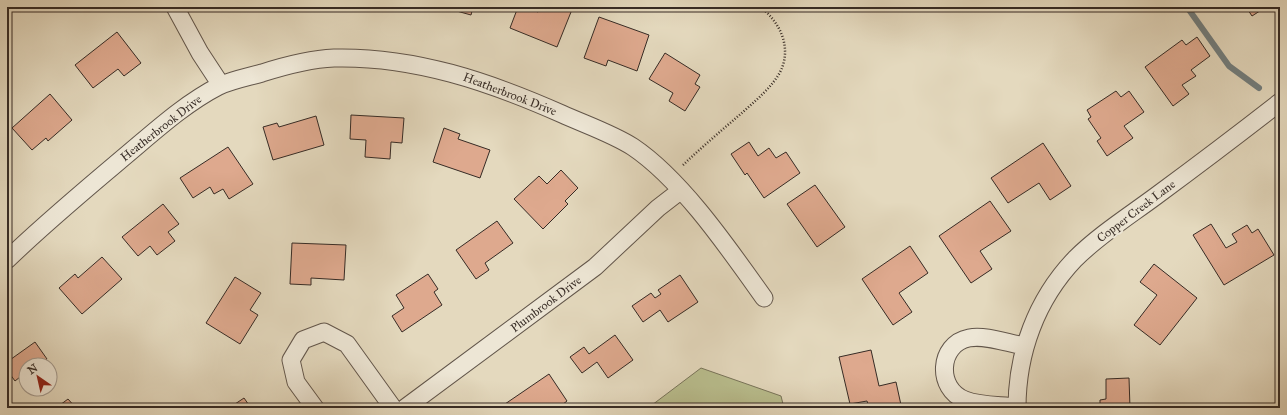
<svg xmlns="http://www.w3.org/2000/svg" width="1287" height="415" font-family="'IM FELL Great Primer',serif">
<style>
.green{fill:#b9be8e;stroke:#78745a}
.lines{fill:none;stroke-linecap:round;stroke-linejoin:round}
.stream{stroke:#727f80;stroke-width:6}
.building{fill:#dea98e;stroke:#362b25}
.street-casing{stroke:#62564b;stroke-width:19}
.path{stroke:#362b25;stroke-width:2.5;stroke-dasharray:1 2;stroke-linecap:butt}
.street{stroke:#ede6d5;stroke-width:17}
.labels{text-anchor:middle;stroke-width:4;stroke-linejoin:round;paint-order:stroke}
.street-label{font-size:12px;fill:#362b25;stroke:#ede6d5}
</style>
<rect width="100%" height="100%" fill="#e4d9be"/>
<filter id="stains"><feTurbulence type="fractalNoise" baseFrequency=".005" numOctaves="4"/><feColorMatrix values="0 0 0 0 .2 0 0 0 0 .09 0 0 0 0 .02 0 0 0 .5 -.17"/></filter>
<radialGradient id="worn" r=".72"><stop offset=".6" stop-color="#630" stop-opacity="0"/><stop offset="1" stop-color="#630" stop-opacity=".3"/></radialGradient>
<path class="green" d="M701 368 781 396 784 408H648Z"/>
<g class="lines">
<path class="stream" d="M1187 7 1229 66 1259 88
M7 34 9 7"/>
</g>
<path class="building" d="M454 7H473L471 15 453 10Z
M518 7H525L538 12 540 7H573L557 47 510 28Z
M1246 7H1266L1252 16Z
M599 17 649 35 637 71 608 60 606 66 584 58Z
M117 32 141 63 124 76 118 69 93 88 75 65Z
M1197 37 1210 56 1191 70 1196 76 1182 85 1189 94 1173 106 1145 67 1182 40 1186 45Z
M665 53 700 75 695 84 700 87 685 111 669 101 673 93 649 79Z
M1116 91 1121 97 1129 91 1144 112 1124 126 1133 138 1107 156 1097 141 1101 138 1088 119 1091 117 1087 110Z
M50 94 72 120 48 141 46 138 32 150 12 128Z
M351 115 404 118 402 143 391 142 390 159 365 157 366 140 350 139Z
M316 116 324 145 273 160 263 127 277 123 279 127Z
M444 128 460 134 458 139 490 150 480 178 433 162Z
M749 142 758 156 769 148 776 158 786 152 800 173 764 198 747 173 745 175 731 154Z
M1043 143 1071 186 1050 200 1039 183 1008 203 991 178Z
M228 147 253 184 229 199 223 189 214 194 210 187 193 198 180 178Z
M561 170 578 188 565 201 568 204 543 229 514 199 539 176 547 184Z
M815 185 845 227 817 247 787 204Z
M990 201 1011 231 980 251 992 269 971 283 939 236Z
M163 204 179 224 168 232 175 241 157 255 150 246 138 256 122 237Z
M497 221 513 243 485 263 489 270 476 279 456 250Z
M1211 224 1226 248 1237 242 1232 234 1247 225 1252 233 1258 229 1274 255 1224 285 1193 235Z
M292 243 346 245 344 280 311 278V285L290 284Z
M910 246 928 273 899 293 912 312 893 325 862 279Z
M102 257 122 279 82 314 59 288 75 274 78 278Z
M1154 264 1197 298 1160 345 1134 325 1157 295 1140 282Z
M428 274 438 289 434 292 442 305 402 332 392 316 404 308 396 295Z
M680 275 698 302 668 322 660 310 643 322 632 306 651 293 655 298 661 294 658 290Z
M235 277 261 293 250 310 258 315 240 344 206 323Z
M615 335 633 360 608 378 597 362 582 373 570 357 584 347 589 354Z
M35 342 47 359 38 365H26V385L20 377 15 381 7 370V362Z
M871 350 879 386 896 382 901 405 887 408H869L867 401 850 404 839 357Z
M549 374 567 401 558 408H507L505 404Z
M1129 378 1130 408H1100V400L1106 399V379Z
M244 398 251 408H229Z
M68 399 76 408H56Z"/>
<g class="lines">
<g class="street-casing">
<path id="street" d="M175 7 200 53 221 85
M7 260C44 224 84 191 124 157 154 132 184 104 219 86 232 80 248 77 262 73 284 66 310 59 334 58 414 56 490 82 562 114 584 124 613 134 633 147 682 180 729 249 764 298
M1016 407C1000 405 980 406 965 400 936 389 938 344 969 338 986 335 1007 343 1024 346
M315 408 296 382 291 360 303 340 324 332 347 344 393 408
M405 408 595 267 658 208 680 191
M1017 408C1017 353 1036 300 1075 259 1099 235 1129 216 1156 196 1198 165 1239 134 1280 102"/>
</g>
<path class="path" d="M683 165C702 147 723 129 743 112 756 100 770 89 779 74 793 50 781 22 760 7"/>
<use href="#street" class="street"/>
</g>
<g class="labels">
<g class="street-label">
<text transform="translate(510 94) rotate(21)" y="4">Heatherbrook Drive</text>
<text transform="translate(161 128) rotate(-38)" y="4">Heatherbrook Drive</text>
<text transform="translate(1136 211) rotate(-37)" y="4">Copper Creek Lane</text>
<text transform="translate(546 304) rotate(-37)" y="4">Plumbrook Drive</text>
</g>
</g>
<rect width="1287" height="415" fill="none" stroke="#e4d9be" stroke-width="24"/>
<rect x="8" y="8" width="1271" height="399" fill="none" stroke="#362b25" stroke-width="2"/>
<rect x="12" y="12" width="1263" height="391" fill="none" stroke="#362b25"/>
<g transform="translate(38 377) rotate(326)"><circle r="19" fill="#ede6d5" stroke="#a49b8f"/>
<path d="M0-3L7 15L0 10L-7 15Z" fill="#8f2418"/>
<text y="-6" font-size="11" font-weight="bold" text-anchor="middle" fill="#362b25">N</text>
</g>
<rect width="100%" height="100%" filter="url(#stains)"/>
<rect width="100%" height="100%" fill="url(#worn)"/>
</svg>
